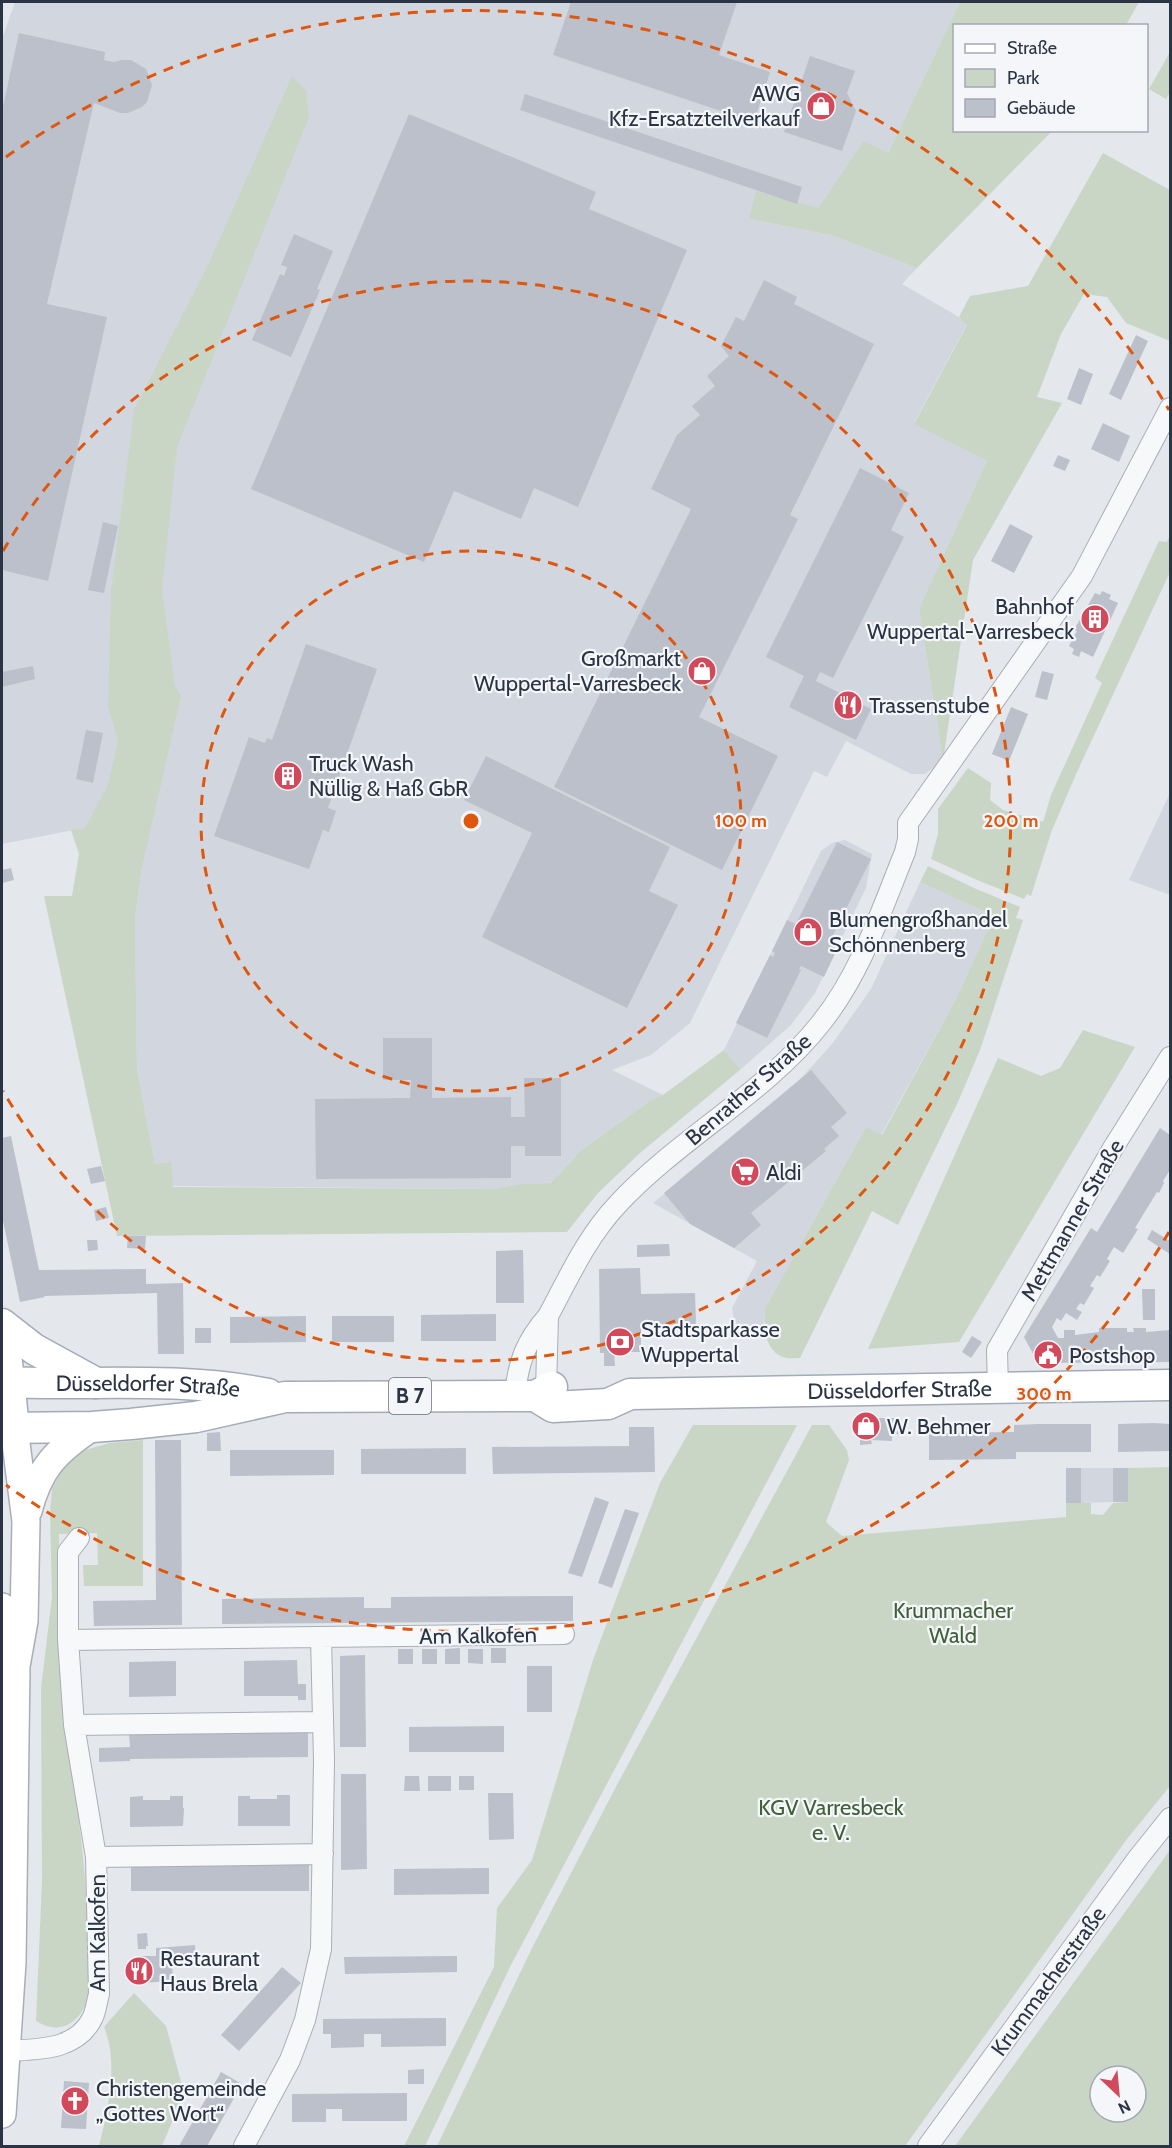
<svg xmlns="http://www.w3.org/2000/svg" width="1172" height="2148" font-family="Cabin,sans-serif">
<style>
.built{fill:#d2d6de}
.green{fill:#c9d6c5;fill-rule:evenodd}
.building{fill:#bbc0ca}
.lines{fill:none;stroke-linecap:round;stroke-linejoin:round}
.street-casing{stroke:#a9aeb7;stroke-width:22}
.secondary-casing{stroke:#a9aeb7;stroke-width:30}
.primary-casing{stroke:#a3abb8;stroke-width:33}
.street{stroke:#f7f8fa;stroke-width:20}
.secondary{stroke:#fff;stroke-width:27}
.primary{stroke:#fff;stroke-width:30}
.ring{fill:none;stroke:#df570f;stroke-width:3;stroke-dasharray:10 8}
.labels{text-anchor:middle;stroke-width:4.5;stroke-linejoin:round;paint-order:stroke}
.shield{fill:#f4f6f9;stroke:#676e7b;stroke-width:1.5}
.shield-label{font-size:21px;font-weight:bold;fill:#2b3445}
.poi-label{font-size:22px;fill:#2b3445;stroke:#f4f6f9;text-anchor:start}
.street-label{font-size:22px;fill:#2b3445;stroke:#f4f6f9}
.park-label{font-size:22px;fill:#3f6138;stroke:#f4f6f9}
.centre{fill:#df570f;stroke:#f4f6f9;stroke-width:3}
.ring-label{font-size:18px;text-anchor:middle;font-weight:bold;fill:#df570f;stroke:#f4f6f9;stroke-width:4.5;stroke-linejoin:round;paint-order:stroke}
</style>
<rect width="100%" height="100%" fill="#e4e7ec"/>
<path class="built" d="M15 2H960L888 153 864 142 818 208 749 219 831 235 917 268 902 284 959 317 967 324 914 423 987 461 919 608 943 761 925 774H911L846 741 827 777 814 771 690 1023 651 1055 612 1070 663 1095 651 1100 580 1151 551 1183 520 1184 492 1189 173 1186 155 1165 137 1069 135 918 142 867 84 828 2 844V39Z
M1170 793V895L1129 880Z
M845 840 872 854 866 888 815 993 791 1025 741 1069 724 1050 821 851 832 843Z
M920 882 994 916 957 997 881 1135 866 1127 765 1308 763 1326 745 1330 735 1326 732 1308 757 1261 653 1203 794 1086 832 1044 871 989Z
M1081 1468H1113V1502L1081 1503Z"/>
<path class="green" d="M960 2H1139L1126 25 954 26V130L1052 131 917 268 831 235 749 219 756 191 818 208 864 141 888 153Z
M1170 52V92L1166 99 1149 89Z
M292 76 306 91 309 117 177 447 162 590 175 686 181 696 142 867 135 918 137 1069 155 1164 171 1162 173 1187 492 1189 520 1184 551 1183 580 1151 651 1100 663 1095 724 1050 741 1069 640 1153 598 1193 567 1232 117 1236 44 896H72L79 854 71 830 85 828 108 785 118 741 108 706 111 591 134 410 210 261Z
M1103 153 1170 190V341L1126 323 1107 297 1084 294 1061 334 1037 397 1062 403 973 560 943 761 919 608 987 461 914 424 967 325 959 317 970 296 1028 286Z
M1170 535V572L1077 772 1052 830 1031 896 1027 894 1024 899 977 880 931 859 938 834V809L968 768 991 783 990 800 1003 810 1043 822 1051 795 1102 683 1095 678 1159 541 1167 542Z
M928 866 974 888 1020 907 1016 918 1023 920 980 1050 958 1102 898 1225 872 1211 800 1358C796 1358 790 1359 786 1358 764 1352 763 1326 765 1308L866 1127 882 1135 957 997 994 916 920 882Z
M1083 1030 1135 1047 959 1342 868 1349 998 1058 1041 1076 1060 1068Z
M693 1425H797L511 1965 425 2146H404L494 1967 497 1908 532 1860 593 1660 660 1483Z
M812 1425H829L847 1450 849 1460 826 1522 842 1536 1066 1517V1503H1091V1514L1103 1515 1113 1503 1128 1502V1468L1170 1467V1786L1127 1839 905 2146H437L533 1946 619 1781Z
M143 1440V1586H84L83 1565H98L97 1533 59 1534C60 1593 58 1653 65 1712 74 1788 87 1862 88 1939 89 1956 92 1977 89 1994 83 2021 61 2037 36 2021L42 1881 41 1688 52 1597 50 1513 52 1489 64 1466 85 1450 110 1443Z
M1170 1850V2146H955ZM1100 2076H1136V2112H1100Z
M134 1993 166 2026 184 2093 162 2146H99C108 2110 119 2063 104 2027Z"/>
<path class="building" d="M571 2H737L719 55 770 72 754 122 553 55Z
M19 33 105 52 104 60 114 62 122 60H131L146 69 152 85 147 102 142 107 128 113H120L94 103 47 304 107 317 48 581 2 570V111Z
M810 56 855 71 847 93 856 111 842 151 784 132Z
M525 94 802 187 797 204 520 110Z
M409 114 596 192 589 209 687 250 578 507 534 488 521 519 454 491 424 562 251 489Z
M294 234 333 251 317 289 320 290 291 357 252 340 280 274 284 276 287 267 281 265Z
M764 280 797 297 794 304 874 344 790 515 798 519 699 717 778 756 722 870 554 787 691 509 651 489 677 435 700 415 692 406 715 386 707 376 729 356 721 346 736 317 744 321Z
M1136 335 1148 341 1121 400 1109 394Z
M1079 368 1093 374 1081 405 1067 399Z
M1103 423 1130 436 1119 462 1091 449Z
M1058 455 1070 460 1065 471 1053 466Z
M860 468 909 493 891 530 904 537 833 678 820 672 816 681 871 709 856 740 789 707 804 676 766 657Z
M103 522 118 526 104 593 88 590Z
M1010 524 1033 536 1014 573 991 561Z
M1102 591 1111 595 1109 599 1118 603 1093 657 1081 651 1079 657 1072 654 1074 649 1069 646 1077 631 1074 630 1095 593 1100 595Z
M306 644 377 669 328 808 336 811 329 832 323 830 309 869 214 836 249 737 265 743 267 738 272 740Z
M33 666 35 679 2 687V672Z
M1042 671 1054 674 1047 700 1035 697Z
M1011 707 1028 714 1009 761 992 754Z
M86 730 103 733 93 783 76 779Z
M486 756 670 847 649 891 678 905 627 1008 482 937 532 833 464 800Z
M837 842 871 859 830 941 839 945 824 977 801 966 799 969 801 970 767 1038 736 1023 770 955 773 957 775 953 772 951 787 920 796 924Z
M11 868 14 880 2 883V870Z
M383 1038H432V1098L511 1097V1117H525L524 1078H561V1156H525V1146H511V1178L316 1179 315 1099 410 1098 411 1080H383Z
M811 1070 847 1113 831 1127 839 1136 824 1149 826 1151 751 1213 761 1225 734 1248 690 1224 664 1193Z
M1160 1128 1170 1135V1170L1163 1181 1164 1183 1159 1193 1157 1192 1135 1228 1138 1229 1123 1253 1114 1247 1107 1259 1110 1261 1100 1277 1097 1275 1090 1286 1094 1288 1084 1305 1080 1303 1076 1309 1082 1312 1077 1320 1066 1313 1061 1321 1057 1318 1052 1327 1058 1338H1064V1330H1075V1335L1099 1332V1328H1127V1332H1134L1133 1328H1146V1332L1170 1330V1362L1038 1363 1024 1337 1091 1228 1097 1232Z
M11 1136 39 1270 146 1269V1284L183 1283 184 1354H158L157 1293 44 1296 45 1297 20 1302 2 1216V1138Z
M101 1166 105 1181 91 1184 87 1169Z
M106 1207 109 1218 96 1221 94 1210Z
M1152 1230 1170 1241V1254L1147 1239Z
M128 1236H146L145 1249 127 1248Z
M87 1240H97L98 1250 88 1251Z
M669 1244 670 1256 637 1257V1245Z
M523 1250 524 1303H496V1251Z
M640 1268 641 1294 695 1293 696 1324 641 1325V1352H614L615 1366H604V1353H600L599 1269Z
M1142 1289H1155V1320H1143Z
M496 1314V1341H421V1315Z
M306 1316V1342L230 1343V1317Z
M332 1316H394V1342H332Z
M195 1328H211V1343H195Z
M972 1336 982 1342 971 1358 962 1352Z
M860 1418H901V1434H892V1441L871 1440 872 1444 860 1445Z
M1154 1423 1170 1424V1451L1118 1452V1424Z
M1038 1424H1091V1452H1016V1459L929 1460V1433L1014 1432V1425Z
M629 1427H654L655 1472 493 1474 492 1447 629 1446Z
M220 1432 221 1451H207V1433Z
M155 1440H181L182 1625 94 1626 93 1601 156 1600Z
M466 1448V1474H361V1449Z
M230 1450H334V1475L230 1476Z
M1066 1468H1081V1503H1066Z
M1113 1468H1128V1502H1113Z
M595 1497 609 1502 582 1577 568 1573Z
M625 1509 639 1513 612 1588 598 1583Z
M573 1596V1621L222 1624V1599L364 1597V1608H391V1597Z
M460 1648V1664H445V1649Z
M491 1648H506V1663H491Z
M398 1649H413V1664H398Z
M422 1649H437V1664H422Z
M468 1649H483V1664L468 1663Z
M365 1655 366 1747H340V1656Z
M297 1660 298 1684H306V1700H298V1696H244V1661Z
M176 1661V1696L129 1697V1662Z
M527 1666H552V1712H527Z
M504 1726V1752H409V1727Z
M308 1731V1757L130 1759V1761L99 1762V1748L130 1747 129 1733Z
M341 1774H366L367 1869 341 1870Z
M405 1776H419L420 1791H404Z
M428 1776H451V1791H428Z
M459 1776H474V1790H459Z
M488 1793H513L514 1839 489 1840Z
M277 1795H290V1826H238V1796H250V1799H277Z
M143 1796V1800H170V1796H183V1808H184L183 1826 130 1827V1797Z
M131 1865H309V1891H131Z
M489 1868V1894L394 1895V1869Z
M147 1933 148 1946H146V1949H138L137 1934Z
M195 1945 196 1964 172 1965 173 1981 140 1983 139 1956H156V1948Z
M457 1956V1972L345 1974 344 1957Z
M282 1967 301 1983 239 2051 221 2035Z
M446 2018V2046L381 2047V2034H364V2047L331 2048V2034H323V2019Z
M424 2069V2084H408V2070Z
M221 2072 242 2084 207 2146H179Z
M64 2081 89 2083 86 2129 61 2128Z
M407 2093V2121H342V2109H326V2122H292V2094Z"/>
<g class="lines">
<g class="street-casing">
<path id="street" d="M548 1316C569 1277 587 1237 617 1205 679 1138 765 1094 821 1023 861 973 881 911 905 852L908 839V823L1082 576 1170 408
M998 1390 997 1350 1113 1148 1170 1057
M515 1395C518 1362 526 1341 548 1316L546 1390
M68 1640 564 1634
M74 1725 323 1722
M96 1857 323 1854
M6 2051C38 2049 77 2051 93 2017 96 2010 97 2001 99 1994L96 1857 74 1725 68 1640V1552L79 1538
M244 2146 290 2060 305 2020 321 1949 324 1760 321 1637
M928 2146 1138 1858 1170 1818"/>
</g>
<g class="secondary-casing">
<path id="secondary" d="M28 1511C39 1468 56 1451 92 1427
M2 1607 3 1622 14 1659
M2 2114 12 1962 16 1666 24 1621 26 1521 14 1428"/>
</g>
<g class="primary-casing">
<g id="primary">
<path d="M2 1324 34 1349 96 1383"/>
<path d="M2 1337 6 1353 14 1428"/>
<path id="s1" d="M2 1382C90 1386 180 1376 268 1394"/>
<path id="s2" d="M535 1396 553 1407 608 1404 630 1394 1170 1385"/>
<path d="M2 1428 92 1427 131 1424 196 1417 285 1397 535 1396 552 1387"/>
</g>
</g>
<use href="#street" class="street"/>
<use href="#secondary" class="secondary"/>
<use href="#primary" class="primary"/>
</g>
<g class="ring">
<circle cx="471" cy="821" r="270"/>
<path d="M3 551A540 540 0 1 1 3 1091"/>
<path d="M1169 1232A810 810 0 0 1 6 1485M6 157A810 810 0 0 1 1169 410"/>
</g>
<defs>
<g id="shop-disc" transform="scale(1.5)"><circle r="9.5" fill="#d1495b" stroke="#f4f6f9"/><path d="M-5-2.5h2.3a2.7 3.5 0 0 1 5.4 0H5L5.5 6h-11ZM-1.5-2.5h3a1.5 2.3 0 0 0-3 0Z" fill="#fff"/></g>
<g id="building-disc" transform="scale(1.5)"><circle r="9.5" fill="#d1495b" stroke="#f4f6f9"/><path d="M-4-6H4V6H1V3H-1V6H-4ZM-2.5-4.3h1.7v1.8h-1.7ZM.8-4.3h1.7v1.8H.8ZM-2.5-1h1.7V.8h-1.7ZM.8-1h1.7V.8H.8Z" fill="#fff"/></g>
<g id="restaurant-disc" transform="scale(1.5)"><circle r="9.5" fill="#d1495b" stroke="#f4f6f9"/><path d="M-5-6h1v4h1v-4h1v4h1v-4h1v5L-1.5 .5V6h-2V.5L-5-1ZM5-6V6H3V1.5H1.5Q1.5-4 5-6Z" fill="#fff"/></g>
<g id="supermarket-disc" transform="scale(1.5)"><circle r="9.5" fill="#d1495b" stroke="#f4f6f9"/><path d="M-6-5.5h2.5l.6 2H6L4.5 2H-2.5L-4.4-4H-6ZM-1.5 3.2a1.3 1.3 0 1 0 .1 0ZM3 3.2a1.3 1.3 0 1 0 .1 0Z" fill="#fff"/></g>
<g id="bank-disc" transform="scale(1.5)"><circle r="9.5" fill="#d1495b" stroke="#f4f6f9"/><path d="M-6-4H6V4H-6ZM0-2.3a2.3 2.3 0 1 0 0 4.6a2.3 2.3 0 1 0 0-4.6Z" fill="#fff"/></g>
<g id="civic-disc" transform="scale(1.5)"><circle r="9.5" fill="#d1495b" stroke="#f4f6f9"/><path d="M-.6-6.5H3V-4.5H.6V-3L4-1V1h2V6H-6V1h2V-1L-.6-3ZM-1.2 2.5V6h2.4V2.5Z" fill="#fff"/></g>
<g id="church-disc" transform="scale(1.5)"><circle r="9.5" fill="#d1495b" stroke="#f4f6f9"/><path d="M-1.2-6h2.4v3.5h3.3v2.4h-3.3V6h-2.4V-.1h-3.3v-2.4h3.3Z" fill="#fff"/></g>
</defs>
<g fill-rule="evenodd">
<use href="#shop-disc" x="821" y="106"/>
<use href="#building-disc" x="1095" y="619"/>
<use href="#shop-disc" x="702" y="671"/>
<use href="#restaurant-disc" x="848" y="705"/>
<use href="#building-disc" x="288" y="776"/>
<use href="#shop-disc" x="808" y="932"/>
<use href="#supermarket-disc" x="745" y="1172"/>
<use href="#bank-disc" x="620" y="1342"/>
<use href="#civic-disc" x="1048" y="1355"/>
<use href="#shop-disc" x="866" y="1426"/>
<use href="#restaurant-disc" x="139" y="1971"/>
<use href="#church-disc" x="75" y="2101"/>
</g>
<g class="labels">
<rect class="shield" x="389" y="1378" width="42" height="36" rx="4.5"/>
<g class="shield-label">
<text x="410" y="1403">B 7</text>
</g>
<g class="poi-label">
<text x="800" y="101" text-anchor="end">AWG<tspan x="800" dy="25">Kfz-Ersatzteilverkauf</tspan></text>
<text x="1074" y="614" text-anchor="end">Bahnhof<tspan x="1074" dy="25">Wuppertal-Varresbeck</tspan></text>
<text x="681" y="666" text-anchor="end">Großmarkt<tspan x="681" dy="25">Wuppertal-Varresbeck</tspan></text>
<text x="869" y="713">Trassenstube</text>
<text x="309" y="771">Truck Wash<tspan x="309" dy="25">Nüllig &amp; Haß GbR</tspan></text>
<text x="829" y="927">Blumengroßhandel<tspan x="829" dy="25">Schönnenberg</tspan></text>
<text x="766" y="1180">Aldi</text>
<text x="641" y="1337">Stadtsparkasse<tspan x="641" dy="25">Wuppertal</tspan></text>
<text x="1069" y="1363">Postshop</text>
<text x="887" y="1434">W. Behmer</text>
<text x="160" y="1966">Restaurant<tspan x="160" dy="25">Haus Brela</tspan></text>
<text x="96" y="2096">Christengemeinde<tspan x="96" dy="25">„Gottes Wort“</tspan></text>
</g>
<g class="street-label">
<text transform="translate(748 1089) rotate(-41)" y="8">Benrather Straße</text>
<text transform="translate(1072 1220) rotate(-60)" y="8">Mettmanner Straße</text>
<text dy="8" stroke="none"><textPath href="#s1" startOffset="146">Düsseldorfer Straße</textPath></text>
<text dy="8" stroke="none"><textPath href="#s2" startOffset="370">Düsseldorfer Straße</textPath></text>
<text transform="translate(478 1635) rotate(-1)" y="8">Am Kalkofen</text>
<text transform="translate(97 1933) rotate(-90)" y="8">Am Kalkofen</text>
<text transform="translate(1048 1981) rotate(-54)" y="8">Krummacherstraße</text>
</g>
<g class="park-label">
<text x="953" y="1618">Krummacher<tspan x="953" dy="25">Wald</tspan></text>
<text x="831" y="1815">KGV Varresbeck<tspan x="831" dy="25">e. V.</tspan></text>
</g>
</g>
<circle cx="471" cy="821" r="9" class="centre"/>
<g class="ring-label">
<text x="741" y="827">100 m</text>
<text x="1011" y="827">200 m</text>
<text x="1044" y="1400">300 m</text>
</g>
<rect width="1172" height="2148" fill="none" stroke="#2b3445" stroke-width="6"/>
<rect x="953" y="24" width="195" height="108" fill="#f4f6f9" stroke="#a4a8b1" stroke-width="1.5"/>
<rect x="965" y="44" width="30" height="9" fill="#ffffff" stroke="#a4a8b1" stroke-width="1.5"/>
<text x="1007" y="54" font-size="18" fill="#2b3445">Straße</text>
<rect x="965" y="69" width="30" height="18" fill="#c9d6c5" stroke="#a4a8b1" stroke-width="1.5"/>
<text x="1007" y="84" font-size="18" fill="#2b3445">Park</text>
<rect x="965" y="99" width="30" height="18" fill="#bbc0ca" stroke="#a4a8b1" stroke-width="1.5"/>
<text x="1007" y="114" font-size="18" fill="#2b3445">Gebäude</text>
<g transform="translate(1118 2094) rotate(154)"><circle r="28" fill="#f4f6f9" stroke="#a4a8b1" stroke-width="1.5"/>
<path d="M0-4.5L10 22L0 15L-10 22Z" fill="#d1495b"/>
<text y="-9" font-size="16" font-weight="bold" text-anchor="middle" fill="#2b3445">N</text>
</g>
</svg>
